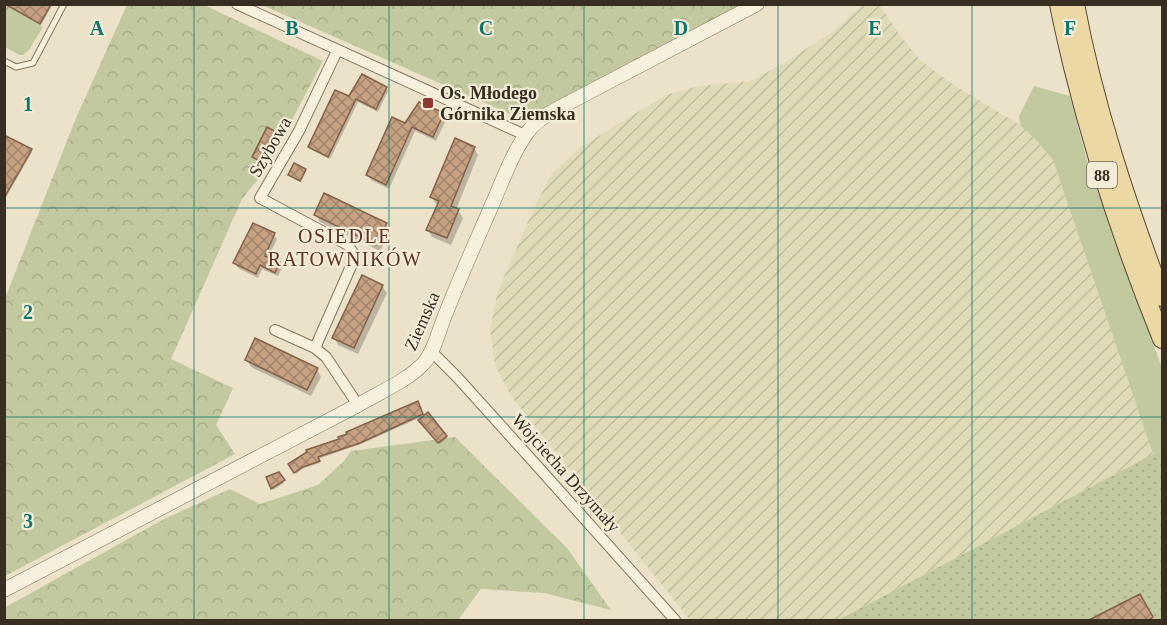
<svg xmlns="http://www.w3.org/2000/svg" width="1167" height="625" font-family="'Times New Roman',serif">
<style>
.farmland{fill:url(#farmland-furrows)}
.grass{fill:#c2c99e}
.forest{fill:url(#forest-crowns)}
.park{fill:url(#park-dots)}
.shadow{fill:#0003}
.building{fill:url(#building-cross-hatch);stroke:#846147;stroke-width:1.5}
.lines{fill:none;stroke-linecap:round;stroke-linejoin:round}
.service-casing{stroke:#86765f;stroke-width:7}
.minor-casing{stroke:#86765f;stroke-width:12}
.tertiary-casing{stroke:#86765f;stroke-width:15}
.primary-casing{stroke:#543;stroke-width:20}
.service{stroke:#f6f0dc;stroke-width:5}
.minor{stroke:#f6f0dc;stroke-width:10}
.tertiary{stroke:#f6f0dc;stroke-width:14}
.primary{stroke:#ebd8a5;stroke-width:18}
.grid{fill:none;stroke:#0f766e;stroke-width:1.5;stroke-opacity:0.55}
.poi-dot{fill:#913734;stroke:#f3edd8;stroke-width:2}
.labels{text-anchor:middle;stroke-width:4.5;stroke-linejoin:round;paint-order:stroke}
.shield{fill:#f3edd8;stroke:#706758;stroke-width:1.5}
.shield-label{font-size:16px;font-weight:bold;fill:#382d21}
.poi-label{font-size:18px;font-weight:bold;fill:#382d21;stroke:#f3edd8;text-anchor:start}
.street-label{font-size:18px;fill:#382d21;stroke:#f3edd8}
.neighbourhood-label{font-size:20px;letter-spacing:1.5px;fill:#613324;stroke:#f3edd8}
.grid-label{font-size:20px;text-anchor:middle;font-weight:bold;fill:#0f766e;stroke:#f3edd8;stroke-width:4.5;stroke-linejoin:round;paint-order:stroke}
</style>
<defs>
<pattern id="farmland-furrows" width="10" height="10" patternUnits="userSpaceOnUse" patternTransform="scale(1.5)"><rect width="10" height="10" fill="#e0dbb7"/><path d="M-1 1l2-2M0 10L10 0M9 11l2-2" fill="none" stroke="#c1bc9d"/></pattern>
<pattern id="forest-crowns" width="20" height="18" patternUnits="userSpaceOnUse" patternTransform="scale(1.5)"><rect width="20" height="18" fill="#c2c99e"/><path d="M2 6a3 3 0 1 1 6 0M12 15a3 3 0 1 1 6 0" fill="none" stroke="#a7ad88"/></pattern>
<pattern id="park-dots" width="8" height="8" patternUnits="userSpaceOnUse" patternTransform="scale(1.5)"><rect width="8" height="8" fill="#c2c99e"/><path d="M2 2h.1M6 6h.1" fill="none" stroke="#a7ad88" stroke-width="1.8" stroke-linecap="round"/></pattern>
<pattern id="building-cross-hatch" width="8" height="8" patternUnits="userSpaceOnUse" patternTransform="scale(1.5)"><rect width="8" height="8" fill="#c6a182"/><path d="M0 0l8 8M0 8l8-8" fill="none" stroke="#a2846a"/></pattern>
</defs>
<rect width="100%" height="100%" fill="#ebe2c9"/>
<path class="farmland" d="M862 5H880L899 34 920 60 949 82 1020 125 1038 142 1053 160 1153 454 838 620H690L511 396 495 365 490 329 498 291 534 208 551 175 579 148 666 95 698 86 751 81 789 60 831 33Z"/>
<path class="grass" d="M8 6 43 27 29 50 23 55H19L5 47V12Z
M1034 86 1070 96 1087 161 1162 368V459L1159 451 1153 454 1053 160 1038 142 1020 125 1019 116Z"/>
<path class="forest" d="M127 5H204L323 61 266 169 242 199 171 359 233 388 216 425 235 454 5 576 4 301 76 118Z
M262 5H743L526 121Z
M455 437 567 548 611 610 544 593 481 589 458 620H5L4 608 164 519 230 489 260 504 318 485 344 461 351 451Z"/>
<path class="park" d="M1159 451 1162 459V620H838Z"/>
<path class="shadow" d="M4 4H53L41 25 9 7 4 14Z
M386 88 388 91 378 112 358 102 330 159 312 150 310 147 349 98Z
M443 115 446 120 436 141 415 131 389 189 371 180 368 175 405 125Z
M279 135 280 137 267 165 254 159 253 157Z
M5 137 31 150 32 152 4 201Z
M474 148 478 155 456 210H458L463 218 451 245 432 237 428 230 438 205 436 204 432 197Z
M305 170 306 172 301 182 290 175Z
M316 215 386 224 390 232 380 251 320 222Z
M274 235 277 239 268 258 279 264 282 268 278 276 262 269 258 278 238 268 235 263Z
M382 286 387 293 358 354 338 345 334 338Z
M247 360 317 369 321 377 311 396 251 367Z
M417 403 423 417 447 438 440 444 419 418 361 444 318 459 320 463 304 468 296 474 290 465Z
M279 474 284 483 273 490 268 478Z"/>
<path class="building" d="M5 4H51L40 24Z
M362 74 387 87 376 109 356 99 328 157 308 147 335 90 349 96Z
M419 102 444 113 433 137 412 127 386 185 366 175 392 117 405 123Z
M267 127 280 134 266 164 252 157Z
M4 135 32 149 4 198Z
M455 138 475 147 451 206 459 209 447 238 426 230 439 201 430 197Z
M294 163 306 169 300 181 288 175Z
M324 193 387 223 376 245 314 215Z
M253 223 275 233 265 256 280 262 275 273 260 265 256 274 233 263Z
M362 275 383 285 354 348 332 338Z
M255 338 318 368 307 390 245 360Z
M418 401 423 414 360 443 318 457 320 461 303 467 294 473 288 464 307 452 306 450 339 439 338 437 347 434 346 432Z
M428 412 447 436 438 443 418 420Z
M279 472 285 480 271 489 266 477Z
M1140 594 1153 617 1147 621H1087Z"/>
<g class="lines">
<g class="service-casing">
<path id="service" d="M4 61 16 67 33 63 64 4"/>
</g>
<g class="minor-casing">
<path id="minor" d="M237 4 525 135
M337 51 299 131 260 198 348 245 353 253 352 264 315 348 326 357 358 405
M275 330 315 348
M431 351 457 377 539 468 675 620"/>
</g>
<g class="tertiary-casing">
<path id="tertiary" d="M4 590 358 405C380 392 407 381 424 363 435 350 439 329 446 313 460 277 476 242 491 207 502 183 511 155 527 133 534 123 544 116 555 110L757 4"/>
</g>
<g class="primary-casing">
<path id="primary" d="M1059 4C1063 25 1068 46 1073 67 1096 161 1126 250 1162 339
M1075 4C1094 105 1126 202 1162 297"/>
</g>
<use href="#service" class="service"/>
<use href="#minor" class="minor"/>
<use href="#tertiary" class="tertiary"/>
<use href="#primary" class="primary"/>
</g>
<path class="grid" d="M194 4V620M389 4V620M584 4V620M778 4V620M972 4V620M4 208H1162M4 417H1162"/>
<rect class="poi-dot" x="422" y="97" width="12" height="12" rx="3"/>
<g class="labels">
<rect class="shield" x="1087" y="162" width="30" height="26" rx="4.5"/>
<g class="shield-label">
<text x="1102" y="181">88</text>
</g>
<g class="poi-label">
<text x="440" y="99">Os. Młodego<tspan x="440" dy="21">Górnika Ziemska</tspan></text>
</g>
<g class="street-label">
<text transform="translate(270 147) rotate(-60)" y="6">Szybowa</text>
<text transform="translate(422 321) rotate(-66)" y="6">Ziemska</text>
<text transform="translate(566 473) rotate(48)" y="6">Wojciecha Drzymały</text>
</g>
<g class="neighbourhood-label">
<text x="345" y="243">OSIEDLE<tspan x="345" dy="23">RATOWNIKÓW</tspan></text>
</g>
</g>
<g class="grid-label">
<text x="97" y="35">A</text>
<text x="292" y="35">B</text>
<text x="486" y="35">C</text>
<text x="681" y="35">D</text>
<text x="875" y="35">E</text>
<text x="1070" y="35">F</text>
<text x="28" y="111">1</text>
<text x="28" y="319">2</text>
<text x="28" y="528">3</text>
</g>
<rect width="1167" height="625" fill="none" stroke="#382d21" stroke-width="12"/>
</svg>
